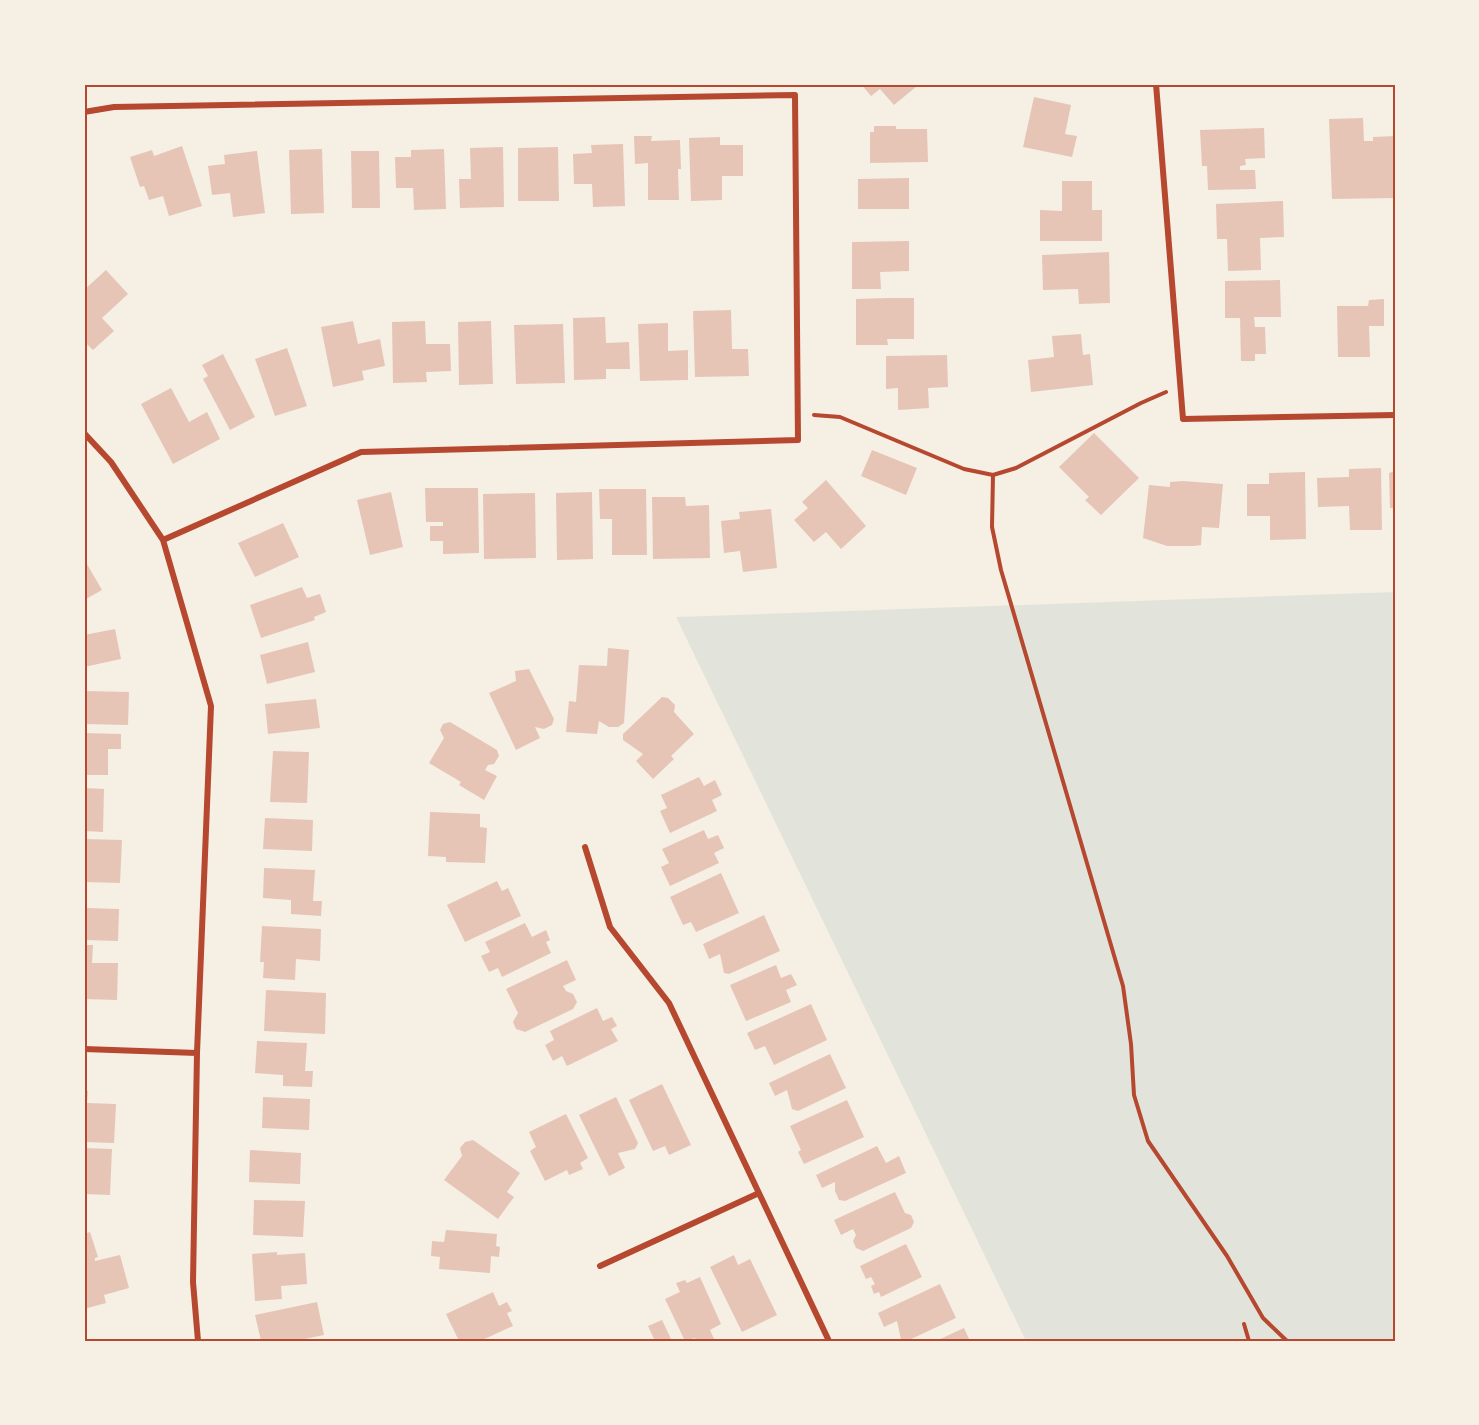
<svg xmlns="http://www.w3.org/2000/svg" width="1479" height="1425" font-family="'Noto Serif',serif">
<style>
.green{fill:#e2e4dc}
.building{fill:#e6c5b7}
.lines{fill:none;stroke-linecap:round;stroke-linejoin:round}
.path{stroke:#b5482f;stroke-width:4}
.minor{stroke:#b5482f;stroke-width:6}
.neatline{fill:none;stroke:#b5482f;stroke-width:2}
</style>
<rect width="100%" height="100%" fill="#f6efe4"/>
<path class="green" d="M1395 592V1341H1026L676 617Z"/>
<path class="building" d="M861 84H916L917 86 894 105 880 89 871 96Z
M1034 97 1071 105 1065 134 1077 136 1072 157 1023 147Z
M1363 118 1364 141H1373V137L1395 136V198L1332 199 1329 119Z
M874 126H896V129H927L928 162 870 163V132H874Z
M1264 128 1265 158 1245 159 1246 165 1240 166V170H1255L1256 189 1208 190 1207 166H1202L1200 130Z
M634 136H652L651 141 680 140 681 169H678L679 200H648V163L635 164Z
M720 137V145H743V176H722V200L691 201 689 138Z
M623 144 625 206 593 207 592 184H574L573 154 592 153 591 145Z
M182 146 202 206 169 216 163 196 149 200 144 186 140 187 130 157 152 150 154 156Z
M503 147 504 207 460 208 459 179H471L470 148Z
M558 147 559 201H518V148Z
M322 149 324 213 291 214 289 150Z
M444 149 446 209 414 210 413 188H396L395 157H411V150Z
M257 151 265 213 233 217 230 193 212 195 208 166 225 164 224 155Z
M351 151H379L380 208H352Z
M909 178V209H858V179Z
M1062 181H1092V210H1102V241H1040V210L1062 211Z
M1283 201 1284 237 1260 238 1261 270 1228 271 1227 239H1217L1216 204Z
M909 241V271L880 272 881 289H852V242Z
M1109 252 1110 303 1079 304 1078 289 1043 290 1042 255Z
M106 270 128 294 102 318 114 331 93 350 84 341V290Z
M1280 280 1281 317H1254L1255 327H1265L1266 354H1255V361H1241L1240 318H1225V281Z
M887 298H914V339H887L888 345H856V299Z
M1384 299V326H1369L1370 357H1338L1337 306H1368L1369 300Z
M731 310 732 349H748L749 376 695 377 693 311Z
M605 317 606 343 629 342 630 369H606V379L574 380 573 318Z
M353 321 358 344 380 339 385 366 362 371 364 380 333 387 321 327Z
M425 321 426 344H450L451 371 426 372 427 382 393 383 392 322Z
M491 321 493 384 459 385 458 322Z
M668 323V351L688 350V380L640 381 638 324Z
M563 324 565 383 516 384 514 325Z
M1081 334 1083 355 1090 354 1093 385 1031 392 1028 360 1054 357 1052 336Z
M287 348 307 406 275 416 255 359Z
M223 354 255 417 230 430 203 379 208 376 202 365Z
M947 355 948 387 928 388 929 408 898 410V388L886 389V356Z
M171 388 189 422 207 412 220 439 173 464 141 404Z
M1094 433 1139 478 1101 515 1085 500 1089 497 1059 467Z
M872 450 917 468 906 495 861 476Z
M1381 468 1382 530H1350L1349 506 1318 507 1317 478 1349 477V469Z
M1305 472 1306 539 1270 540V516H1247V484H1269V473Z
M1392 472H1395V508H1390L1389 473Z
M826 480 866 526 841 549 826 532 814 542 794 520 808 508 802 502Z
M1183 481 1223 484 1219 528 1202 527 1201 545 1194 546H1167L1143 538 1149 485 1170 487V482Z
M425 488H478L479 553 443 554V541H430V526H443V522H426Z
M599 489H646L647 555H612V519H600Z
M391 492 403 547 370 555 357 500Z
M592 492 593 559 557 560 556 493Z
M535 493 536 558 484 559 483 494Z
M652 497H685L686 506 709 505 710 558 653 559Z
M771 509 777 568 743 572 740 551 724 553 721 521 740 519 739 512Z
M283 523 299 557 255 577 238 543Z
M84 559 102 590 84 600Z
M302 587 307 598 320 594 326 612 314 617 315 620 261 638 250 605Z
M115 629 121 659 84 667V635Z
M308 642 315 672 267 684 260 655Z
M608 648 629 650 624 723 618 727H609L599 721 597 734 566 732 569 701 576 702 579 665 607 666Z
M529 669 554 719 552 725 544 729 535 727 540 738 516 750 489 693 516 681 515 671Z
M84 691 129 692 128 725 84 724Z
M662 697 668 698 675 705 674 712 694 734 671 756 674 759 653 779 636 761 643 754 623 740V734Z
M316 699 320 728 268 734 265 704Z
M450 722 497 750 499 756 494 764 488 765 485 770 497 776 484 800 459 785 461 782 429 763 444 738 440 730 443 724Z
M84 733 121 734V749H108V775H84Z
M273 751 309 752 307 803 270 802Z
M699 777 704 786 715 780 722 795 712 800 717 811 670 833 660 811 667 808 661 795Z
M84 788 104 789 103 832 84 831Z
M430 812 480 814V827L487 828 485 863 446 862V857L428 856Z
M265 818 313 820 312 851 263 849Z
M704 830 708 839 718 835 724 848 714 853 719 863 670 886 661 867 669 863 662 849Z
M84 839 122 840 120 883 84 882Z
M264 868 315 870 313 901H322L321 916 291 914V900L263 898Z
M721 873 739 913 696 932 691 922 683 925 670 897Z
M497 881 502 891 508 888 521 916 465 942 447 905Z
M84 893 87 894V908L119 909 118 941 84 940Z
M764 915 780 951 729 974 724 973 720 954 709 959 703 944Z
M525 923 532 937 546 930 550 940 546 942 551 953 502 977 498 968 489 972 481 956 490 952 485 942Z
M262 926 321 929 320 961 296 959 295 980 263 978 264 962H260Z
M84 945H93L92 963H118L117 1000 84 999Z
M567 960 576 980 563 986 566 991 573 994 577 1002 573 1009 525 1032 516 1029 513 1022 518 1013 506 989Z
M776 965 781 978 791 974 797 985 786 990 791 1002 746 1021 730 985Z
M266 990 326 993 325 1034 264 1031Z
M811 1004 827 1040 774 1065 765 1046 755 1050 747 1033Z
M597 1008 603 1021 612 1017 617 1026 611 1029 618 1041 567 1066 562 1056 553 1061 545 1045 554 1040 550 1031Z
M257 1041 307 1043 305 1071H313L312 1087 283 1086V1075L255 1073Z
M830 1054 846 1088 798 1111 792 1109 787 1090 775 1096 769 1083Z
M662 1084 691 1145 669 1155 665 1146 653 1151 629 1100Z
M84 1091H88L87 1103 116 1104 114 1143 84 1142Z
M263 1097 310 1099 309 1130 262 1128Z
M616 1097 638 1143 635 1149 618 1153 625 1168 609 1176 579 1115Z
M847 1100 864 1137 804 1164 798 1152 801 1150 790 1126Z
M566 1114 588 1158 580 1163 583 1169 569 1175 567 1170 545 1181 530 1151 536 1147 529 1132Z
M473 1140 520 1173 507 1192 514 1197 498 1219 444 1180 462 1156 460 1148 465 1142Z
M877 1146 886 1163 899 1156 906 1173 845 1201 839 1200 835 1191V1182L822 1188 816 1175Z
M84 1148 112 1149 110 1195 84 1194Z
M250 1150 301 1153 300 1184 249 1182Z
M895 1192 905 1213 911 1215 914 1222 911 1228 863 1251 856 1248 853 1241 856 1235 853 1229 841 1235 834 1220Z
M254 1200 305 1201 303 1237 253 1235Z
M446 1230 497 1234 496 1246 500 1247 499 1257 491 1256 490 1273 439 1269 440 1257 431 1256 432 1241 444 1242Z
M90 1232 98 1257 95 1258V1261L120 1255 129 1288 104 1295 106 1303 84 1309V1234Z
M906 1244 922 1277 881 1297 879 1292 874 1294 871 1286 875 1284 871 1277 866 1279 860 1266Z
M277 1252V1255L305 1253 307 1284 281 1286 282 1299 255 1301 252 1254Z
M734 1255 738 1265 750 1259 777 1315 742 1332 710 1267Z
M700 1277 721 1324 710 1330 714 1339 710 1341H696L695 1338 685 1341 665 1299 680 1292 676 1283 685 1280 687 1283Z
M940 1284 956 1318 907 1341 901 1340 897 1321 884 1327 878 1313Z
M493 1292 499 1306 507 1302 512 1311 507 1313 513 1326 480 1341H459L446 1314Z
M317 1302 324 1335 295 1341H261L255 1315Z
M662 1320 672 1341H655L648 1326Z
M964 1328 970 1341H936Z"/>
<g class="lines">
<path class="path" d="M814 415 840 417 964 469 993 475 1016 468 1141 403 1166 392
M993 475 992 527 1001 570 1123 986 1131 1044 1134 1095 1148 1141 1227 1256 1263 1318 1287 1341
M1244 1324 1249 1341"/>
<path class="minor" d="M1170 84H1156L1183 419 1395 415
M84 112 114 107 795 95 798 440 361 452 163 540
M84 433 111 462 163 540 211 706 197 1053 193 1282 198 1341
M585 847 610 927 669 1003 829 1341
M84 1049 197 1053
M600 1266 759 1193"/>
</g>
<rect width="1479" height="1425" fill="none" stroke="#f6efe4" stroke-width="171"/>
<rect x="86" y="86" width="1308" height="1254" class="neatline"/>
</svg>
